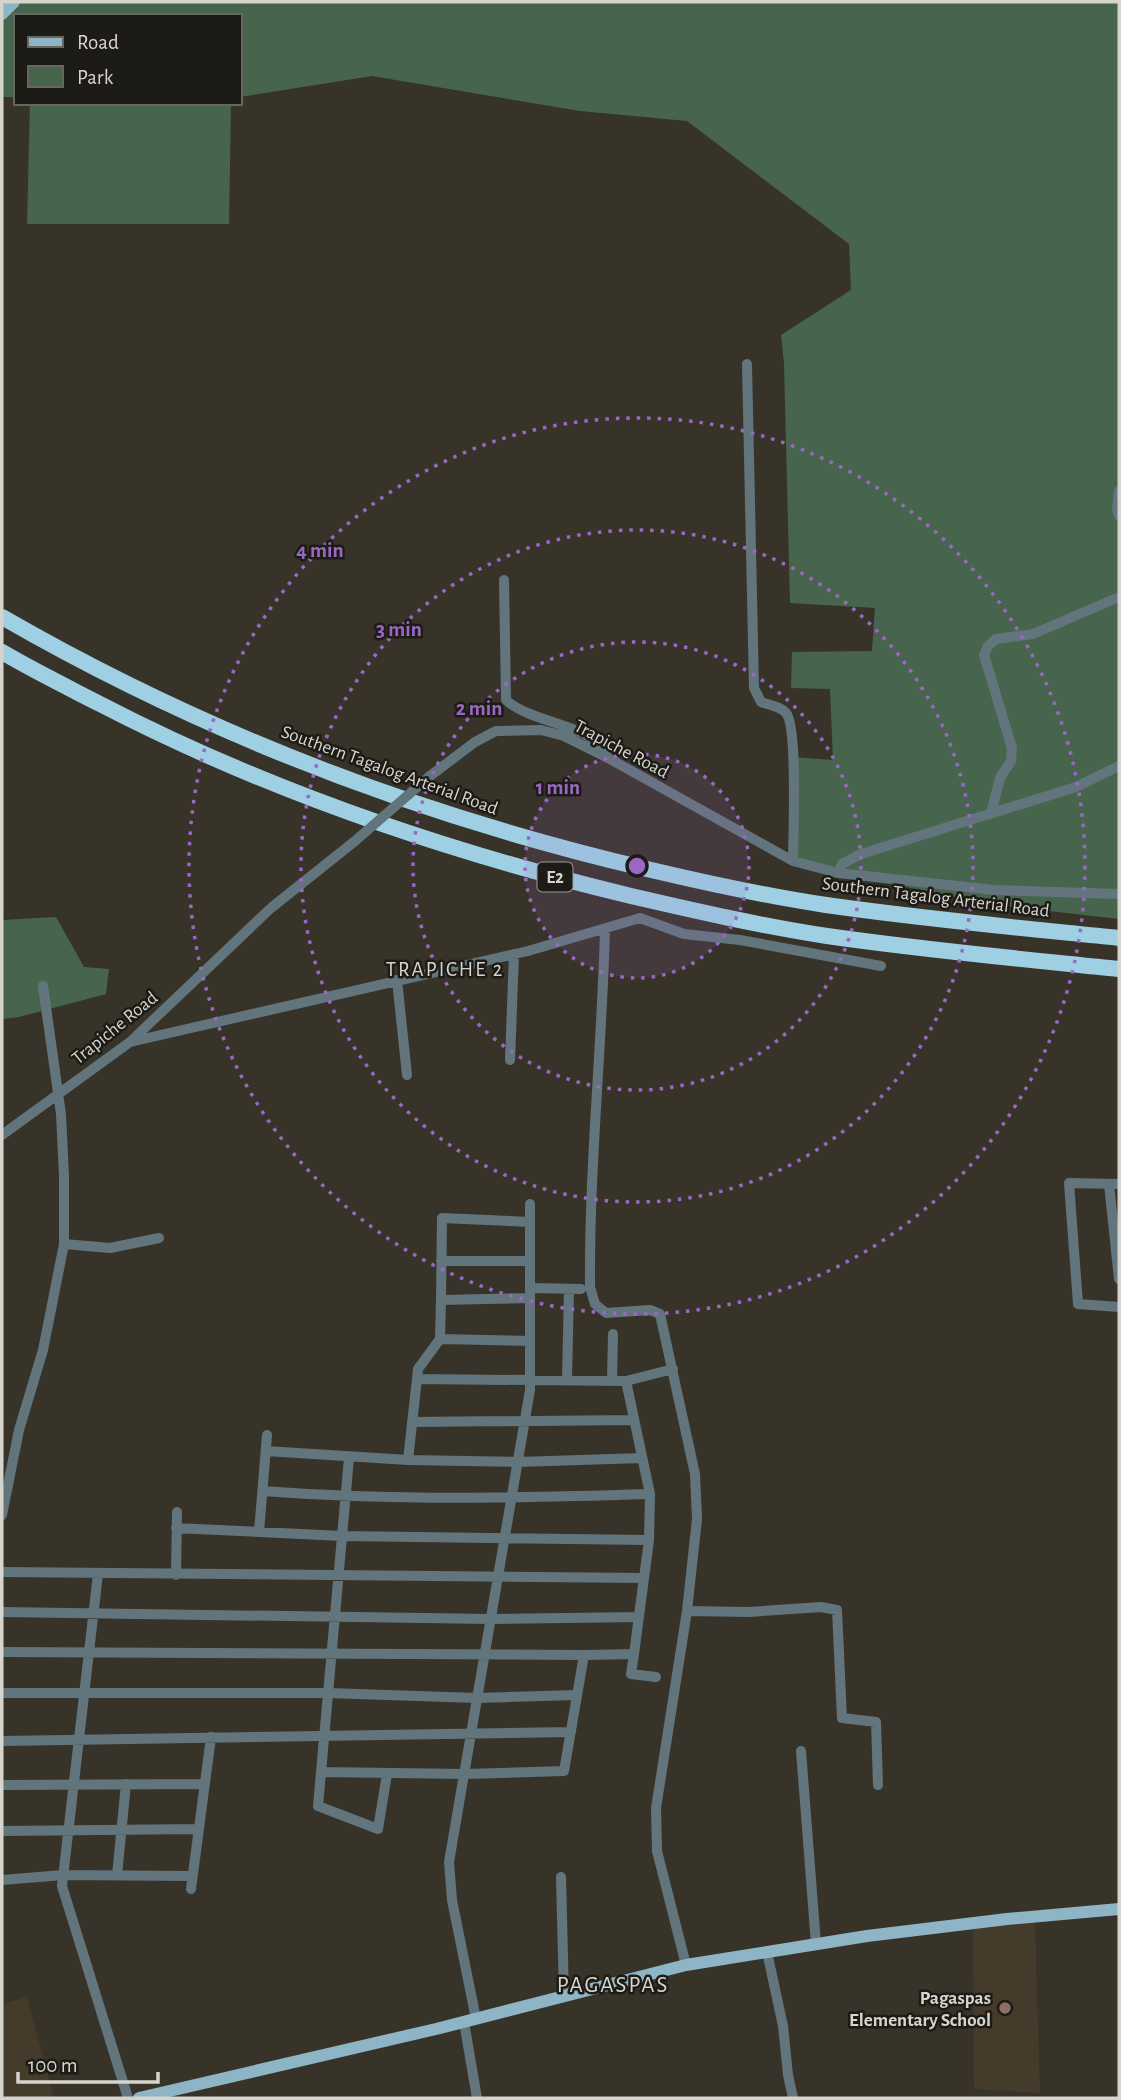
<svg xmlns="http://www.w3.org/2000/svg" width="1121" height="2100" font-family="'Alegreya Sans',sans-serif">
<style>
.built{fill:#443b2b}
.green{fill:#47654c}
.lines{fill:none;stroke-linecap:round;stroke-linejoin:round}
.minor{stroke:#62757d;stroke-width:10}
.major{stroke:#8db5c6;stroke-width:12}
.highway{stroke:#9ecfe3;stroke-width:16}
.minor-bridge{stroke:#62757d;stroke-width:10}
.ring{fill:none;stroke:#9b67c4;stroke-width:3.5;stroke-dasharray:3.5 7}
.education-dot{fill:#8d6e63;stroke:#1d1b16;stroke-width:2.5}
.labels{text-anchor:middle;stroke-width:5;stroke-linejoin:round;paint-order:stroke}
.shield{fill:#1d1b16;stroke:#9f9c97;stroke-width:2}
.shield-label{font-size:18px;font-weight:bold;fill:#d7d4ce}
.street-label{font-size:19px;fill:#d7d4ce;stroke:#1d1b16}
.poi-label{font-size:19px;font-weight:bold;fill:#d7d4ce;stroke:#1d1b16;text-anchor:end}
.neighbourhood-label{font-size:21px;letter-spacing:2px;fill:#d7d4ce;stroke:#1d1b16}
.quarter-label{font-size:23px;letter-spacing:2px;fill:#d7d4ce;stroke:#1d1b16}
.centre{fill:#9b67c4;stroke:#1d1b16;stroke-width:3.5}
.ring-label{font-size:21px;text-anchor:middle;font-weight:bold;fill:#9b67c4;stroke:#1d1b16;stroke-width:5;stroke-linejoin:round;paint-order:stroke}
</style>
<rect width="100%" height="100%" fill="#383329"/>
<path class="built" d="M1035 1921 1040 2093 974 2089 973 1927Z
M27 1997 54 2098H2V2004Z"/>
<path class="green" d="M2 2H1119V919L995 905 838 873 793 861V757L833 760 830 689 791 688 792 652 872 651 875 608 790 603 784 363 781 335 851 290 849 244 687 121 580 111 372 76 240 97V16H16V97H2Z
M30 103H231L229 224H27Z
M56 917 84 967 109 969 106 994 19 1017 2 1019V920Z"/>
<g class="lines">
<path class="minor" d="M747 364 754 688 761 702C769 705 780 706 786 713 798 726 793 838 793 861
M1119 491 1117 509 1119 516
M504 580 506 700C530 723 596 725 607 756
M430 776 475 742 496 731 541 730 564 736 608 758 793 861 838 873 842 864 861 854 1076 787 1119 766
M991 813 1000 778 1011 761 1012 748 984 655 988 646 996 639 1033 634 1119 597
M838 873 994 890 1119 894
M605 929C602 1048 589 1167 590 1287L595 1304 606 1313 650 1310 660 1314 695 1474 697 1519 687 1611 656 1808 657 1851 686 1965
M397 980 407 1075
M130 1042 528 951 640 918 684 934 740 940 881 966
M510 1060 514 954
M2 1135 130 1042 271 908 355 841
M1109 1184 1119 1279
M1119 1184 1069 1183 1078 1304 1119 1307
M64 1244 110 1248 159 1238
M441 1261H530
M530 1288 581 1289
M441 1300 442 1218 530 1222
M440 1339 530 1341
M417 1379 418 1369 440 1339 441 1300 530 1298
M567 1380 569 1289
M612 1381 613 1334
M626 1381 673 1369
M412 1422 634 1420
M266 1451 408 1460 417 1379 626 1381 650 1494 649 1540 634 1654 584 1655 564 1771 465 1774 321 1772
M349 1458 318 1806 378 1829 387 1774
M408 1460 518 1462 642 1458
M263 1491C392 1501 520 1498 650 1494
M2 1515 19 1430 43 1350 64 1244V1176L61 1114 43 986
M176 1528 342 1536 649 1540
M259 1532 267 1435
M2 1572 644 1578
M98 1574 62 1886 128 2098
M176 1575 177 1512
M687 1611 748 1612 821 1607 837 1610 842 1718 876 1722 878 1785
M2 1612 491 1619 639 1617
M2 1652 584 1655
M634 1654 631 1674 656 1677
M2 1693H328L477 1698 577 1695
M2 1741 571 1732
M801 1751 816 1944
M2 1785 205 1784
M2 1831 199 1829
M117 1875 126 1784
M561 1877 564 1996
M2 1880 63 1875 192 1876
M191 1889 211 1737
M767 1952 783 2026 788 2075 793 2098
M476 2019 452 1900 449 1862 530 1390V1204
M464 2022 477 2098"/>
<path class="major" d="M2 14 14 2
M139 2098 436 2029 686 1965 867 1936 1007 1919 1119 1909"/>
<path class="highway" d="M2 617C203 733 421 816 647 869 706 883 766 896 826 905 924 919 1022 928 1119 938
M2 652C34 671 67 687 100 704 268 791 447 852 631 896 696 911 761 926 827 936 924 950 1022 959 1119 969"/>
<path class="minor-bridge" d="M355 841 430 776"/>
</g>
<circle cx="637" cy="866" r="112" fill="#9b67c4" fill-opacity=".12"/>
<g class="ring">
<circle cx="637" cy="866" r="112"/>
<circle cx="637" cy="866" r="224"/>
<circle cx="637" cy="866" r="336"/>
<circle cx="637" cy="866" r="448"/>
</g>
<circle class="education-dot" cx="1005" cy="2008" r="7"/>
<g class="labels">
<rect class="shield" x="537.5" y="862.5" width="35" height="29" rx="5"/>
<g class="shield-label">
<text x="555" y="883">E2</text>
</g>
<g class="street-label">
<text transform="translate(622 748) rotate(28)" y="7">Trapiche Road</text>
<text transform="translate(390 769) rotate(20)" y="7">Southern Tagalog Arterial Road</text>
<text transform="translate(936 896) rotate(7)" y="7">Southern Tagalog Arterial Road</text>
<text transform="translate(114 1027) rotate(-39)" y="7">Trapiche Road</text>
</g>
<g class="poi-label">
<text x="991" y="2004">Pagaspas<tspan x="991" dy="22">Elementary School</tspan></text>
</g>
<g class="neighbourhood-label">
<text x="445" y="976">TRAPICHE 2</text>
</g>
<g class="quarter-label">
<text x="613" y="1992">PAGASPAS</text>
</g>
</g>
<circle cx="637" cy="866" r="10" class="centre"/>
<g class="ring-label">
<text x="320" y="557">4 min</text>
<text x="399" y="636">3 min</text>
<text x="479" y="715">2 min</text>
<text x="558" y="794">1 min</text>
</g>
<rect width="1121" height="2100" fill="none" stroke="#d7d4ce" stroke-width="7"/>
<rect x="14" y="14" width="228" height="91" fill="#1d1b16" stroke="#676560" stroke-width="2"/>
<rect x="28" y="37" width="35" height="10" fill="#8db5c6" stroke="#676560" stroke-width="2"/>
<text x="77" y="49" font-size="21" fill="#d7d4ce">Road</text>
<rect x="28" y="66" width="35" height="21" fill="#47654c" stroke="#676560" stroke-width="2"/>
<text x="77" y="84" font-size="21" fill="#d7d4ce">Park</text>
<path d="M18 2072v10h140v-10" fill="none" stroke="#d7d4ce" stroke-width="3.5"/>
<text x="28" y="2072" font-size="21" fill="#d7d4ce" stroke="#1d1b16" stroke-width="5" paint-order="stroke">100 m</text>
</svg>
